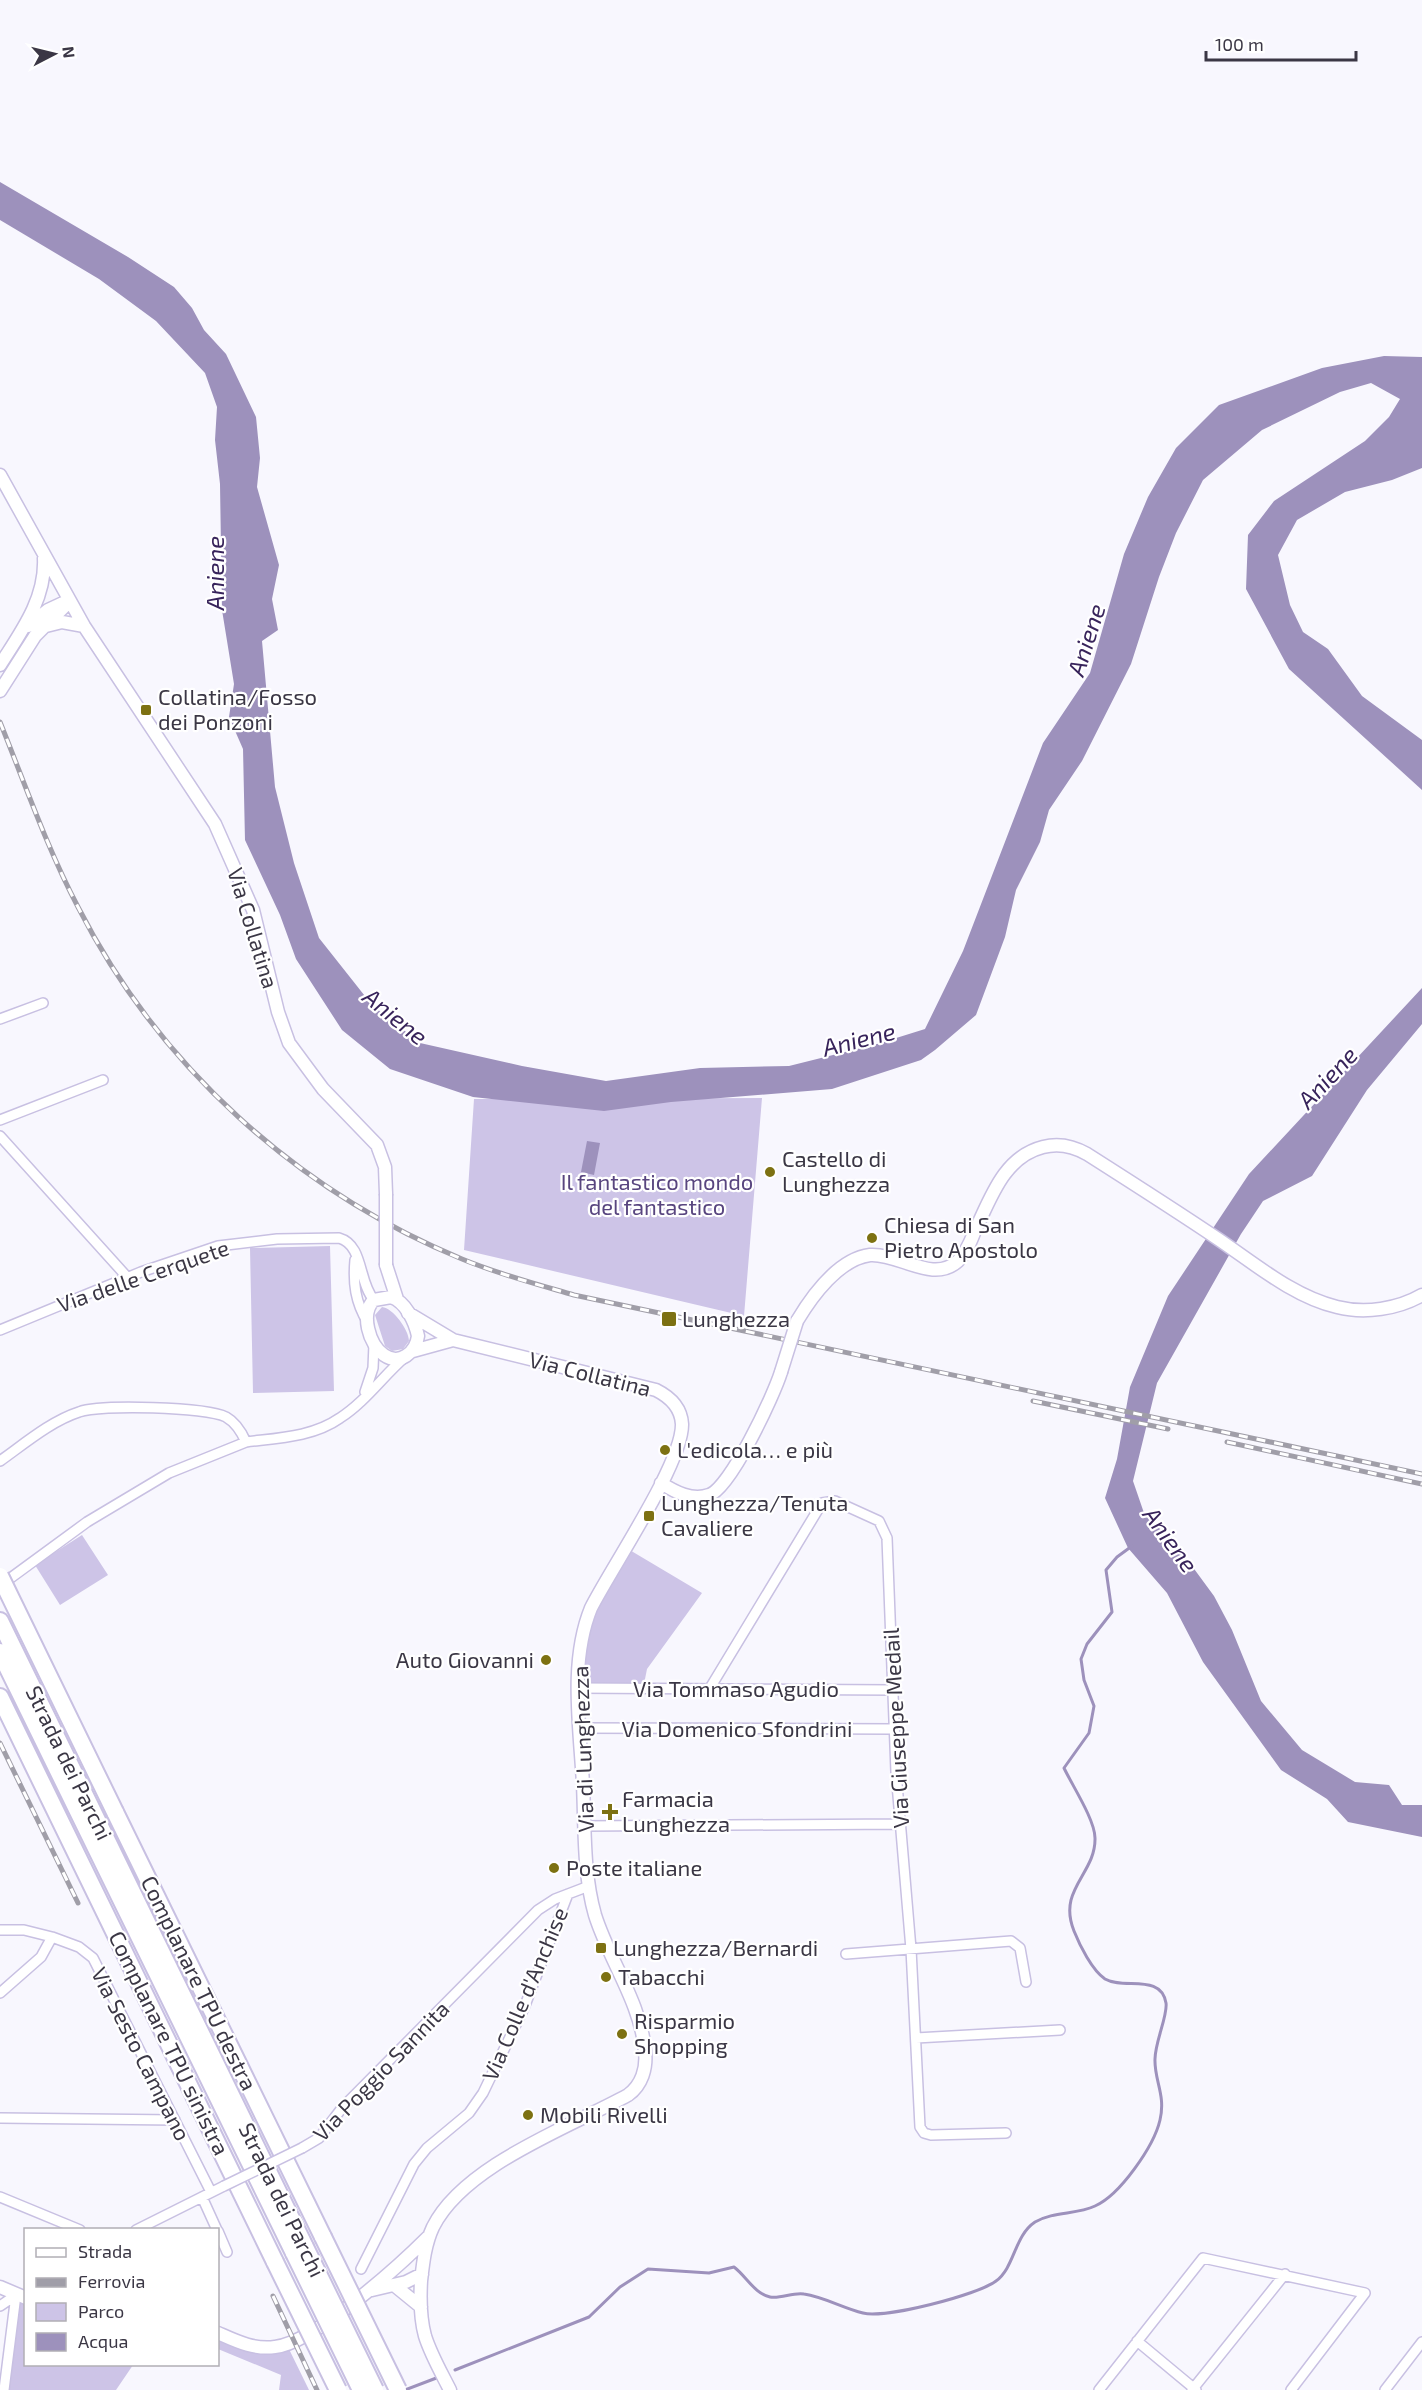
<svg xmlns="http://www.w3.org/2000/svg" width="1422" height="2390" font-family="'Exo 2',sans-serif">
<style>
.green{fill:#cdc4e7}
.water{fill:#9d91bc}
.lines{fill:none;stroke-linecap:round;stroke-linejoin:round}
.stream{stroke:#9d91bc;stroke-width:3}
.street-casing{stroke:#c8c0e2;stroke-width:12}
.secondary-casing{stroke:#c8c0e2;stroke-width:15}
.highway-casing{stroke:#c8c0e2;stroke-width:20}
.street{stroke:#fff;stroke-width:9}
.secondary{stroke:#fff;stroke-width:12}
.highway{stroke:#fff;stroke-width:16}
.rail-casing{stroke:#a09ea8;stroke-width:5}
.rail{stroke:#fff;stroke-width:3;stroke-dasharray:9;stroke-linecap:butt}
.street-bridge-casing{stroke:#c8c0e2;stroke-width:12;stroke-linecap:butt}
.secondary-bridge-casing{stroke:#c8c0e2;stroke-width:15;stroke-linecap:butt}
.highway-bridge-casing{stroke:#c8c0e2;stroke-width:20;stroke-linecap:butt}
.street-bridge{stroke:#fff;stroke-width:9}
.secondary-bridge{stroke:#fff;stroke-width:12}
.highway-bridge{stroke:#fff;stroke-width:16}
.poi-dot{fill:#7d7112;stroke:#fff;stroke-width:2}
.labels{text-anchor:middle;stroke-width:4.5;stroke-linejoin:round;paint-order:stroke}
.poi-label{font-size:22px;fill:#3b3745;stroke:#fff;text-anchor:start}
.street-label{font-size:22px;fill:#3b3745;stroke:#fff}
.park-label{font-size:22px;fill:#58457f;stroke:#fff}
.water-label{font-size:24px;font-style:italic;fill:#38245b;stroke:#fff}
</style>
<rect width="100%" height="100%" fill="#f8f7fe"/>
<path class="green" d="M762 1098 744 1316 464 1250 474 1099Z
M330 1246 334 1391 253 1393 250 1248Z
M382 1307C393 1308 409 1330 409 1341L403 1349 392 1351 385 1346 375 1315Z
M82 1535 108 1575 60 1605 35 1565Z
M628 1549 702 1593 647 1669 644 1684H583L584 1655 592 1612Z
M16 2295 25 2298 26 2364 133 2365 116 2390H3Z
M218 2333 242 2343 287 2345 309 2390H279L281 2375 218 2349Z"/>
<path class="water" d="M0 182 128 257 174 287 192 308 204 330 226 354 256 417 260 458 257 487 279 565 272 599 278 630 262 641 275 787 294 863 319 938 372 1005 420 1043 522 1066 606 1081 700 1068 789 1066 877 1044 925 1029 963 951 1043 743 1090 673 1124 554 1148 497 1176 448 1219 405 1322 368 1384 356 1422 357V468L1392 480 1345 492 1297 520 1278 555 1290 605 1303 632 1328 649 1362 696 1422 740V790L1289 669 1246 589 1248 535 1274 501 1365 441 1389 417 1400 399 1371 383 1340 392 1262 430 1203 480 1176 533 1159 577 1131 664 1082 761 1049 810 1040 842 1016 890 1005 937 976 1015 935 1050 921 1060 832 1089 671 1102 604 1111 473 1097 390 1069 342 1030 296 959 280 915 245 840 243 749 229 717 234 684 222 610 220 484 215 440 217 407 205 373 156 321 99 279 0 220Z
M1422 988V1024L1367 1090 1312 1176 1263 1201 1241 1234 1157 1383 1133 1481 1144 1513 1178 1547 1214 1596 1232 1630 1261 1701 1302 1750 1355 1782 1389 1785 1402 1805H1422V1837L1348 1822 1327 1799 1281 1770 1203 1662 1167 1593 1128 1548 1105 1498 1117 1459 1130 1387 1168 1296 1249 1174Z
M587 1141 600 1143 594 1175 581 1172Z"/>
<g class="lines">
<path class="stream" d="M455 2370 589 2317 620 2287 648 2269 709 2273 734 2267C746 2276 755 2294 770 2297 781 2299 793 2292 804 2294 824 2297 843 2308 863 2313 884 2319 978 2295 996 2281 1015 2267 1014 2236 1035 2222 1054 2211 1076 2215 1095 2206 1120 2195 1154 2146 1160 2120 1166 2095 1154 2080 1155 2059 1155 2042 1168 2015 1166 2003 1161 1973 1124 1990 1105 1979 1092 1970 1080 1946 1074 1931 1057 1889 1096 1874 1095 1838 1095 1820 1072 1785 1064 1768L1089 1733 1094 1706 1084 1680 1081 1659 1087 1644 1112 1612 1106 1570 1117 1557 1132 1546
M405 2390 439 2377"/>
<g class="street-casing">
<path id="street" d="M0 1019 43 1003
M0 1120 103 1080
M0 1136 128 1278
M355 1260C353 1283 355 1302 368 1323
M0 1330 141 1272 218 1246 277 1239 339 1238C364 1245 358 1282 374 1300
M365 1392 373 1368 374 1344
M0 1461C24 1444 51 1421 79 1412 100 1404 206 1407 226 1417 235 1422 242 1433 246 1442 278 1438 313 1437 340 1418 365 1402 383 1376 405 1357
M1 1585 87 1522 169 1473 246 1442
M579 1688 893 1690
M710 1688 822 1503 835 1501 879 1521 887 1538 896 1772 911 1949 920 2127 924 2133 931 2135 1006 2133
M580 1728 894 1729
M585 1826 900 1824
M0 1930H24L52 1937 41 1957 0 1993
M52 1937 79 1947 93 1958 211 2192
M846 1954 1011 1941 1020 1948 1026 1982
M916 2038 1060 2030
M0 2118 175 2120
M302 2148 319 2138 342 2108 538 1910 555 1899 589 1886
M0 2197 80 2230
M202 2197 217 2230
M136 2230 224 2186
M218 2231 227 2252
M361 2269 414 2164 427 2148 469 2113 483 2093 524 2008 568 1894
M0 2306 16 2295
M1137 2341 1196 2390
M4 2390 16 2295
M1099 2390 1203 2258 1365 2293 1291 2390
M1192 2390 1285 2274
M1385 2390 1422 2342"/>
</g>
<g class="secondary-casing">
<path id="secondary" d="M0 475 84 626 215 824 253 910 278 1012 289 1043 323 1089 377 1145 385 1167 386 1194
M28 626 48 610 63 603
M46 626 62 622 84 626
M0 665C21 632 46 599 44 558
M0 691 35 636 70 601
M386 1265 397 1299
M391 1297C406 1302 415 1322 418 1336 416 1352 400 1366 384 1355 369 1345 360 1313 374 1300Z
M408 1313 453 1340 656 1390C670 1397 681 1407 682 1424 683 1463 611 1568 591 1608 569 1662 580 1727 583 1784 585 1827 583 1873 595 1915 609 1960 641 2003 645 2051 647 2068 642 2085 628 2095 570 2127 464 2165 433 2227 425 2244 423 2263 421 2281 420 2299 420 2318 425 2336 431 2355 441 2372 450 2390
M797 1321C812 1296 839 1259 870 1255 899 1253 933 1284 958 1261 966 1253 970 1243 974 1233 990 1200 1003 1157 1043 1147 1058 1143 1073 1146 1087 1154 1131 1182 1175 1210 1218 1239 1255 1264 1294 1297 1337 1307 1365 1314 1398 1309 1422 1295
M413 1351 453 1340
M661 1483C675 1492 692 1501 709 1495 730 1489 774 1395 781 1372
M394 2285 421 2307
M0 2287 26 2298
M372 2290 406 2282 422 2274
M218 2333C236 2341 254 2350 275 2347 314 2343 400 2265 428 2237"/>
</g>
<g class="highway-casing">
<path id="highway" d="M0 1621 305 2247
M0 1652 294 2253
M0 1697 275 2262
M115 1812 323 2237"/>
</g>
<use href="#street" class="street"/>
<use href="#secondary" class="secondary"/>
<use href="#highway" class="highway"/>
<g class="rail-casing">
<path id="rail" d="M0 722C25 784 47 848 78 907 159 1066 297 1191 462 1259 498 1274 536 1284 574 1295L1422 1474
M1033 1401 1168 1429
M1227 1442 1422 1484
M0 1743 78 1903
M273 2296 317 2390"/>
</g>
<use href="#rail" class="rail"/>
<g class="street-bridge-casing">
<path id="street-bridge" d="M224 2186 302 2148"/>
</g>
<g class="secondary-bridge-casing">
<path id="secondary-bridge" d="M386 1265V1194
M781 1372 797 1321"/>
</g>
<g class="highway-bridge-casing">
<path id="highway-bridge" d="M0 1576 115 1812
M323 2237 398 2390
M305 2247 375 2390
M294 2253 361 2390
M275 2262 338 2390"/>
</g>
<use href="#street-bridge" class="street-bridge"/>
<use href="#secondary-bridge" class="secondary-bridge"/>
<use href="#highway-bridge" class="highway-bridge"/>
</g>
<g class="poi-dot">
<rect x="140" y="704" width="12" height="12" rx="3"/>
<circle cx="770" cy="1172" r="6"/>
<circle cx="872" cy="1238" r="6"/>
<rect x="661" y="1311" width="16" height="16" rx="3"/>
<circle cx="665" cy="1450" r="6"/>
<rect x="643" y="1510" width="12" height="12" rx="3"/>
<circle cx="546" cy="1660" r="6"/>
<path d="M607 1803h6v6h6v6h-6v6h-6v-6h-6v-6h6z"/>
<circle cx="554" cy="1868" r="6"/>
<rect x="595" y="1942" width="12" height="12" rx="3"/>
<circle cx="606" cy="1977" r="6"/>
<circle cx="622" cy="2034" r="6"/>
<circle cx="528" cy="2115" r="6"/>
</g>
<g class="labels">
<g class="poi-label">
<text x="158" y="705">Collatina/Fosso<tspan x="158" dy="25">dei Ponzoni</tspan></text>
<text x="782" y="1167">Castello di<tspan x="782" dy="25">Lunghezza</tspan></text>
<text x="884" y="1233">Chiesa di San<tspan x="884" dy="25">Pietro Apostolo</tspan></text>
<text x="682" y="1327">Lunghezza</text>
<text x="677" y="1458">L'edicola… e più</text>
<text x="661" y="1511">Lunghezza/Tenuta<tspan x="661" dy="25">Cavaliere</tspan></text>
<text x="534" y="1668" text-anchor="end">Auto Giovanni</text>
<text x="622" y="1807">Farmacia<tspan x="622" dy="25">Lunghezza</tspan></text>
<text x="566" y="1876">Poste italiane</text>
<text x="613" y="1956">Lunghezza/Bernardi</text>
<text x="618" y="1985">Tabacchi</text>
<text x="634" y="2029">Risparmio<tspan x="634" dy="25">Shopping</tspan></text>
<text x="540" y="2123">Mobili Rivelli</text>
</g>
<g class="street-label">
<text transform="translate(253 928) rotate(73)" y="8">Via Collatina</text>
<text transform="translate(143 1276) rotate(-19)" y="8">Via delle Cerquete</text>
<text transform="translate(590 1374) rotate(14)" y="8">Via Collatina</text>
<text x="736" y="1697">Via Tommaso Agudio</text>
<text transform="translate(896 1728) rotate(-93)" y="8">Via Giuseppe Medail</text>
<text x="737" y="1737">Via Domenico Sfondrini</text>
<text transform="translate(583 1749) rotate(-92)" y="8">Via di Lunghezza</text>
<text transform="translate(69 1763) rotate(64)" y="8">Strada dei Parchi</text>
<text transform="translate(199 1983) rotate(64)" y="8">Complanare TPU destra</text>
<text transform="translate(525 1994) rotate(-67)" y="8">Via Colle d'Anchise</text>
<text transform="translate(169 2043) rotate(64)" y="8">Complanare TPU sinistra</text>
<text transform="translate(141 2054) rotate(63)" y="8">Via Sesto Campano</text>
<text transform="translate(381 2071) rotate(-46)" y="8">Via Poggio Sannita</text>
<text transform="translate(282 2200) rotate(64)" y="8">Strada dei Parchi</text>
</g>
<g class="park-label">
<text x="657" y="1190">Il fantastico mondo<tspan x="657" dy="25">del fantastico</tspan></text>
</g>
<g class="water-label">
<text transform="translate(216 573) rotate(-90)" y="8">Aniene</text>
<text transform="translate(1087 640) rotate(-72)" y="8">Aniene</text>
<text transform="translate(395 1017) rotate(39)" y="8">Aniene</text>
<text transform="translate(859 1040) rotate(-14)" y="8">Aniene</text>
<text transform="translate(1328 1078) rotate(-47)" y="8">Aniene</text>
<text transform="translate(1170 1540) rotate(54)" y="8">Aniene</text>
</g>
</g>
<rect x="24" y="2228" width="195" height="138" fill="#ffffff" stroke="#b1afb5" stroke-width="1.5"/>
<rect x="36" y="2248" width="30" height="9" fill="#ffffff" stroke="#b1afb5" stroke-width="1.5"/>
<text x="78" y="2258" font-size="18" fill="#3b3745">Strada</text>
<rect x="36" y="2278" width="30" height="9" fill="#a09ea8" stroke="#b1afb5" stroke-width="1.5"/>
<text x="78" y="2288" font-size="18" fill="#3b3745">Ferrovia</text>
<rect x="36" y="2303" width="30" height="18" fill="#cdc4e7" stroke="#b1afb5" stroke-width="1.5"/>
<text x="78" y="2318" font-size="18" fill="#3b3745">Parco</text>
<rect x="36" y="2333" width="30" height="18" fill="#9d91bc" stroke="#b1afb5" stroke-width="1.5"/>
<text x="78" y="2348" font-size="18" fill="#3b3745">Acqua</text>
<g transform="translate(54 54) rotate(83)" stroke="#ffffff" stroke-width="4.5" paint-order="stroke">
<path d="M0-4.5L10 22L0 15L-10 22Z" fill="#3b3745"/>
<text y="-9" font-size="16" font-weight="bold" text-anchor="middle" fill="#3b3745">N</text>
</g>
<path d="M1206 51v9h150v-9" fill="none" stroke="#3b3745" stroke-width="3"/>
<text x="1215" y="51" font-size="18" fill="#3b3745" stroke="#ffffff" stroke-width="4.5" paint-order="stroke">100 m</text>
</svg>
